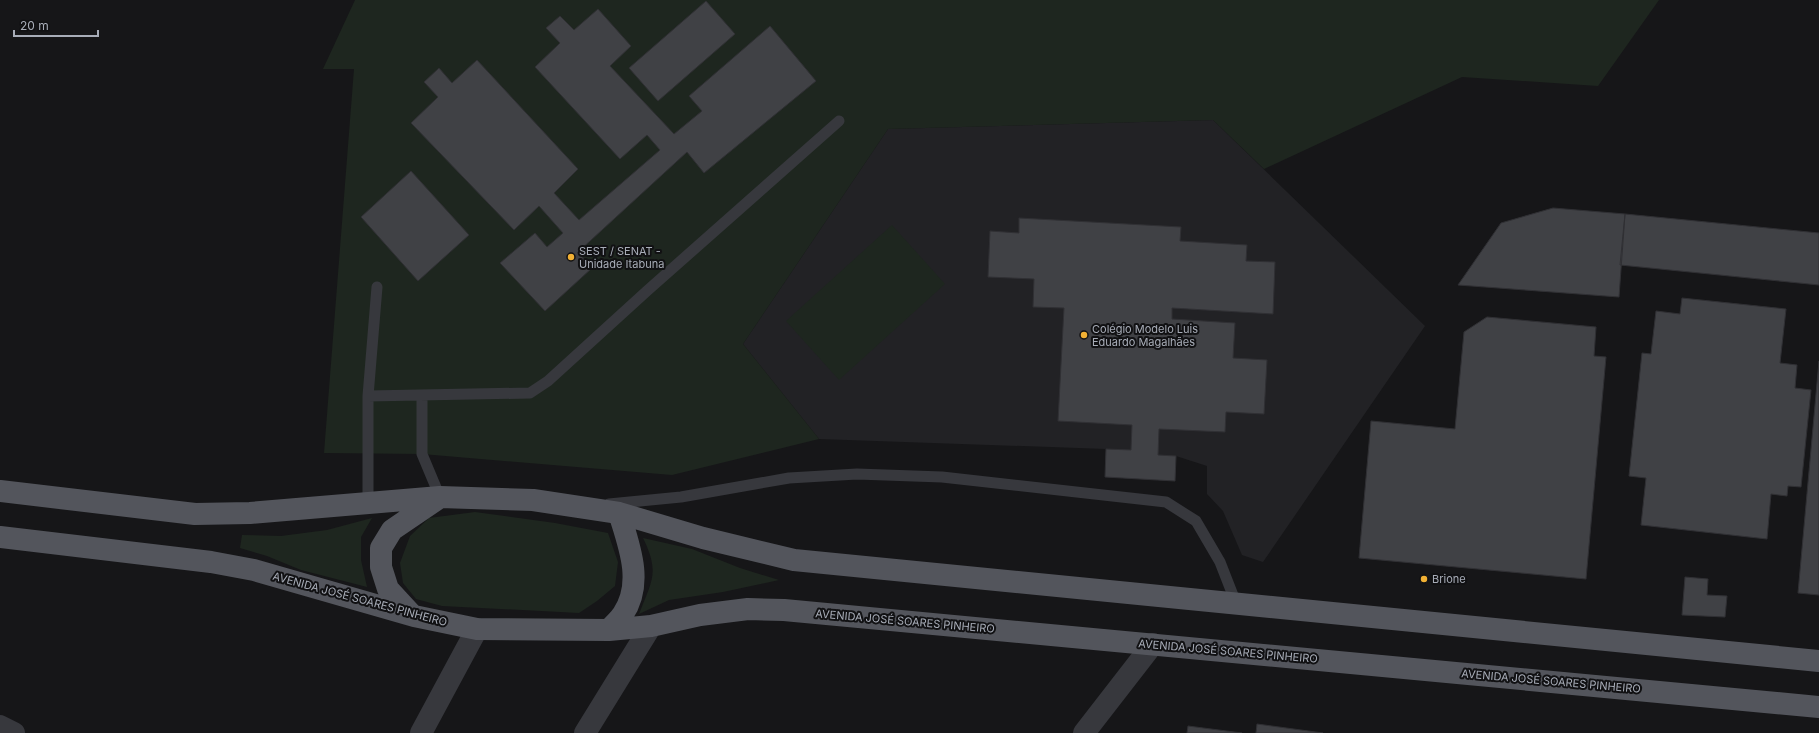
<svg xmlns="http://www.w3.org/2000/svg" width="1819" height="733" font-family="Inter,sans-serif">
<style>
.built{fill:#222225}
.green{fill:#1e261f}
.building{fill:#404145;stroke:#303034}
.lines{fill:none;stroke-linecap:round;stroke-linejoin:round}
.service{stroke:#37383d;stroke-width:11}
.minor{stroke:#37383d;stroke-width:22}
.primary{stroke:#53555c;stroke-width:22}
.poi-dot{fill:#f2b134;stroke:#111113;stroke-width:1.5}
.labels{text-anchor:middle;stroke-width:4;stroke-linejoin:round;paint-order:stroke}
.poi-label{font-size:11px;fill:#a8adb8;stroke:#111113;text-anchor:start}
.street-label{font-size:11px;fill:#a8adb8;stroke:#111113}
</style>
<rect width="100%" height="100%" fill="#161618"/>
<path class="built" d="M1213 120 1425 326 1263 562 1242 555 1223 511 1207 494V466L1176 456 1175 481 1105 477 1106 449 819 439 743 344 888 129Z"/>
<path class="green" d="M355 0H1659L1598 86 1462 77 1264 169 1213 120 888 129 743 344 819 439 672 475 422 454 324 453 354 69H323Z
M892 225 945 284 839 380 786 321Z
M475 512 555 523 608 533 618 562 615 586 597 601 579 613 442 606 416 599 403 583 400 563 410 536 429 518Z
M372 518 361 537V560L367 587 301 570 267 556 240 548 242 535 281 536 327 530Z
M643 538 692 549 740 568 779 580 723 592 669 600 639 614C652 580 660 573 643 538Z"/>
<path class="building" d="M706 1 735 34 658 101 629 68Z
M598 9 631 46 610 66 674 134 702 111 689 96 770 26 816 81 704 173 687 152 578 252 592 268 545 311 500 263 535 233 547 247 563 233 539 206 514 230 411 123 438 97 424 82 439 68 452 83 477 60 578 169 554 193 579 220 660 150 647 135 620 159 535 67 560 43 546 28 560 16 574 30Z
M411 171 469 235 418 281 361 217Z
M1553 208 1625 214 1619 297 1458 285 1501 223Z
M1625 214 1819 233V285L1620 265Z
M1019 218 1181 227 1180 241 1247 245 1246 261 1275 262 1273 314 1172 308V319L1235 323 1233 358 1267 360 1264 414 1226 412 1225 432 1159 429 1158 455 1176 456 1175 481 1105 477 1106 449 1131 450 1132 425 1058 421 1064 308 1033 307 1034 279 988 277 990 231 1019 233Z
M1682 298 1786 309 1780 363 1797 365 1795 388 1811 390 1801 487 1788 486 1787 496 1771 494 1767 539 1641 525 1646 478 1629 476 1642 353 1651 354 1656 311 1680 314Z
M1487 317 1596 327 1594 356 1606 357 1586 579 1359 558 1371 421 1455 429 1464 332Z
M1819 361V595L1798 593Z
M1685 577 1708 579 1707 595 1727 596 1725 617 1682 615Z
M1257 724 1323 733H1256Z
M1188 726 1242 733H1187Z"/>
<g class="lines">
<path class="service" d="M377 287 368 396 530 393 548 381 648 290 839 121
M422 395V454L440 497
M368 396V503
M609 504 681 497 789 478 857 474 942 477 1166 502 1196 521 1220 562 1236 603"/>
<path class="minor" d="M0 726 14 733
M421 733 477 629
M585 733 651 626
M1084 733 1153 644"/>
<path class="primary" d="M0 491 195 514 250 513 440 497 533 500 619 513 703 538 794 560 1819 661
M0 537 211 562 254 570 414 616 477 629 609 630 651 626 700 615 748 609 784 610 1819 707
M412 615 388 589 381 567V548L392 530 439 498
M609 630C613 625 619 620 623 614 644 583 629 545 619 513"/>
</g>
<g class="poi-dot">
<circle cx="571" cy="257" r="4"/>
<circle cx="1084" cy="335" r="4"/>
<circle cx="1424" cy="579" r="4"/>
</g>
<g class="labels">
<g class="poi-label">
<text x="579" y="255">SEST / SENAT -<tspan x="579" dy="13">Unidade Itabuna</tspan></text>
<text x="1092" y="333">Colégio Modelo Luis<tspan x="1092" dy="13">Eduardo Magalhães</tspan></text>
<text x="1432" y="583">Brione</text>
</g>
<g class="street-label">
<text transform="translate(360 599) rotate(15)" y="4">AVENIDA JOSÉ SOARES PINHEIRO</text>
<text transform="translate(905 621) rotate(5)" y="4">AVENIDA JOSÉ SOARES PINHEIRO</text>
<text transform="translate(1228 651) rotate(5)" y="4">AVENIDA JOSÉ SOARES PINHEIRO</text>
<text transform="translate(1551 681) rotate(5)" y="4">AVENIDA JOSÉ SOARES PINHEIRO</text>
</g>
</g>
<path d="M14 30v6h84v-6" fill="none" stroke="#a8adb8" stroke-width="2"/>
<text x="20" y="30" font-size="12" fill="#a8adb8" stroke="#111113" stroke-width="3" paint-order="stroke">20 m</text>
</svg>
